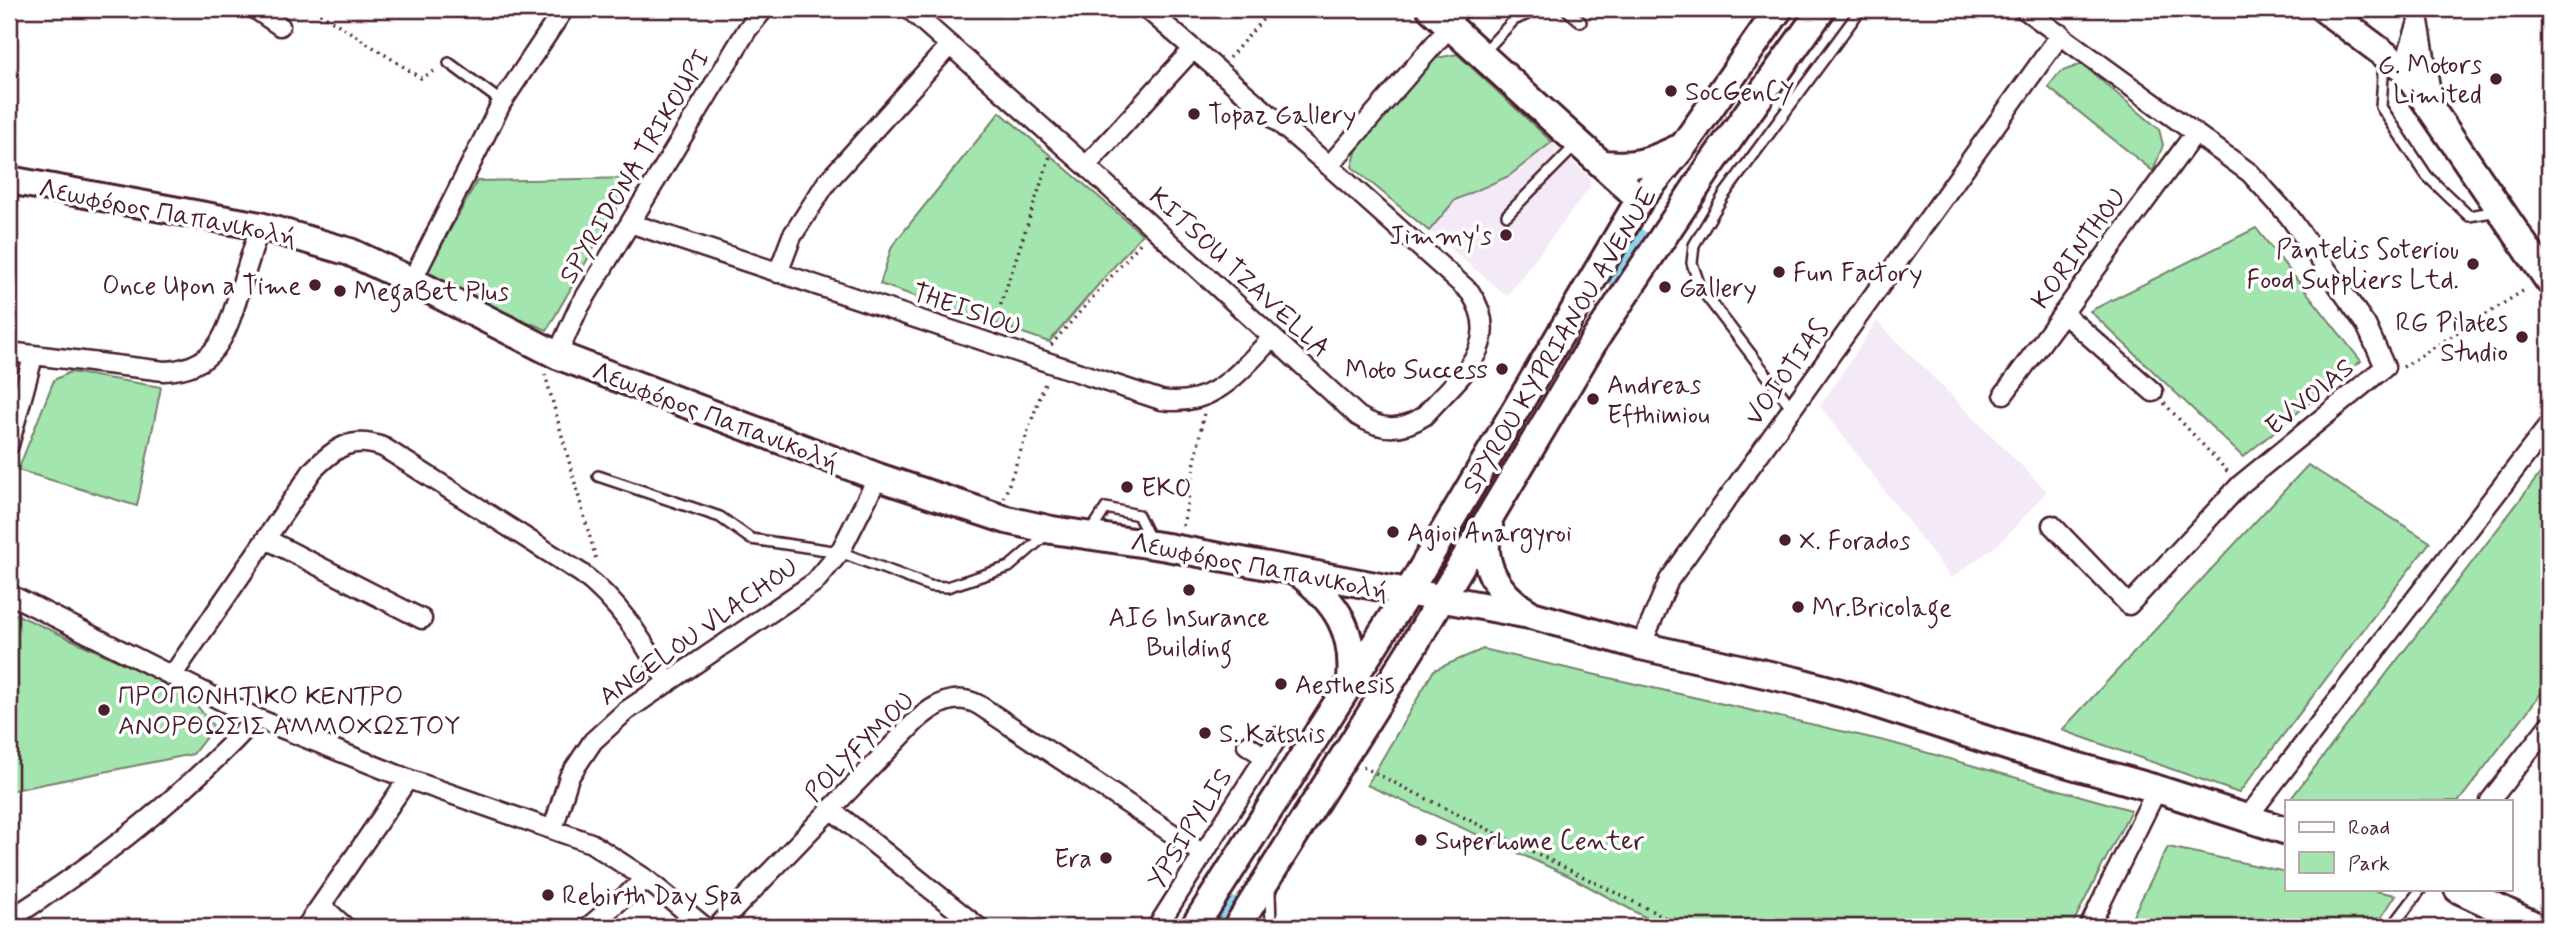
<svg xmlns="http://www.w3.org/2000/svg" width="2558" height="936" font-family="Mynerve,sans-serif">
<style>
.built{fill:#f4eaf7}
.green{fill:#a3e5af;stroke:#76826d;stroke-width:2}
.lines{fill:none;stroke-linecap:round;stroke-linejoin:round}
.river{stroke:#8dd5ef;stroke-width:35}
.lane-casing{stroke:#4a1f2b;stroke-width:14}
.street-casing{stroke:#4a1f2b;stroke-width:23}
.secondary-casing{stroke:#4a1f2b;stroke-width:32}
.path{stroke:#4a1f2b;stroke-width:3.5;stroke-dasharray:2 5;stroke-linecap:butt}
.lane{stroke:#fff;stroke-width:9}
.street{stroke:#fff;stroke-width:18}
.secondary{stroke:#fff;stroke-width:26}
.poi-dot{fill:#4a1f2b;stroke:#fff;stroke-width:2.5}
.labels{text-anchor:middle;stroke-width:7;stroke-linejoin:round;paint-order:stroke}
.poi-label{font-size:26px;fill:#4a1f2b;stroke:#fff;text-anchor:start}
.street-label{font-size:26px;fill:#4a1f2b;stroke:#fff}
</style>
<rect width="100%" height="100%" fill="#fff"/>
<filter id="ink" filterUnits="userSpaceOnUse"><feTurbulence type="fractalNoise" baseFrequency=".0143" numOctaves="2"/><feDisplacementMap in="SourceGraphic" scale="14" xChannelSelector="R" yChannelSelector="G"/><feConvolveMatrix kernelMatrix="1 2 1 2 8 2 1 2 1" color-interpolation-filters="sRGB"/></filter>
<g filter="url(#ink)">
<path class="built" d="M1552 142 1589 177 1590 187 1507 296 1429 231 1455 200 1509 176Z
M1877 321 2047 491 2000 543 1951 578 1820 406Z"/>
<path class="green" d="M1457 54 1552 142 1509 176 1455 200 1429 231 1352 167 1358 145 1432 59Z
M2082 64 2159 129 2163 145 2153 171 2048 87 2060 72Z
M1000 112 1142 234 1049 342 880 284 892 246Z
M634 178 547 330 424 278 477 181Z
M2256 228 2361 361 2243 457 2090 311Z
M70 372 161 387 137 506 18 470 54 380Z
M2549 462V683L2459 801H2289Z
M2308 465 2430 542 2239 793 2062 730Z
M9 611 186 692 214 727 193 754 9 791Z
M1483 649 1889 742 2131 810 2071 927H1663L1569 876 1367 785 1434 670Z
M2168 847 2287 872V889H2364L2396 895 2375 927H2127Z"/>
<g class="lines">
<path class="river" d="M1619 270 1634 245
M1221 927 1229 914"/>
<g class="lane-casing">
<path id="lane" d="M1566 9 1581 22
M1453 23 1466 9
M1483 53 1514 20 1539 9
M2384 61 2381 107 2427 176 2469 216 2498 211
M449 63 502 102
M1507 215 1577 144
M1792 408 1701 289 1692 263 1694 245 1724 195 1861 9
M598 476 720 517 751 539 840 552 930 586 947 587 1009 567 1048 533
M1091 531 1106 508 1138 515 1150 539
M1270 890 1271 927
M2392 927 2421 889"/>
</g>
<g class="street-casing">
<path id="street" d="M255 9 280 26
M909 9 1086 166 1358 416C1382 431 1401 431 1424 416 1458 377 1506 345 1470 292L1329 166 1147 9
M2024 9 2250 173 2289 216 2366 325 2385 367 2240 485 2129 605 2052 525
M2414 9 2419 21 2433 105
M2403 68 2417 25
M1086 166 1193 49
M1329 166 1451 25
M630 223 1161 400C1214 408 1239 372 1272 338
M778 273 792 236 827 182 950 45
M412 281 502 102 564 9
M2063 313 2153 392
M9 352 164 371C216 369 225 337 239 293 246 271 253 248 260 226
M557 355 578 309 747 30 764 9
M2004 394 2195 133
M9 445 33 357
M266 539 422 619
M9 594 256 718 408 779 591 843 646 879 705 927
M1641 646 1669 580 2061 34
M172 676 313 470C336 447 351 436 383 447L581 573C621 604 642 640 668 683
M1247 745 1265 757
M2490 801 2549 725
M832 810 978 927
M2246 819 2549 425
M553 829 569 777 593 741 626 711 815 582 840 552 878 477
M322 906 345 927
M9 920C99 862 183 797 256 718
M306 927 408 779
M588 927 646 879
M717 927 916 721C935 704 955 692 979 705L1203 854
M1157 927 1278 737
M2089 927 2157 789"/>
</g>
<g class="secondary-casing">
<path id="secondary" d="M1431 9 1640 199
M2324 9 2403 68 2549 281
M1602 164C1634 167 1648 163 1677 149
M9 180 260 226 350 252 412 281 557 355 878 477 1007 520 1052 530 1167 547 1535 616 1641 646 1796 681 1848 695 2012 748 2157 789 2287 831
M1489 525C1478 562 1497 594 1529 613
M1299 573C1337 603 1355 631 1351 680
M2458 889 2538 927
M1194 927 1407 594 1640 199 1684 145 1779 9
M1237 927 1412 648 1594 341 1710 166 1822 9"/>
</g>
<path class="path" d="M314 9 421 78 437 70
M292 15 298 9
M1229 58 1272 9
M994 325 1050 156
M1051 345 1143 240
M2403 367 2526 289
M545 374 597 563
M2164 403 2228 472
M1004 498 1046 380
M1183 526 1204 413
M1363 767 1684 927"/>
<use href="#lane" class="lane"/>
<use href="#street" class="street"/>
<use href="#secondary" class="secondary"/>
</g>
</g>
<g class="poi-dot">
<circle cx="2496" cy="79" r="7"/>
<circle cx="1671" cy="91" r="7"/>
<circle cx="1194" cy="114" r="7"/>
<circle cx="1506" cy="235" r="7"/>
<circle cx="2473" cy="264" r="7"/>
<circle cx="1779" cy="272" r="7"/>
<circle cx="315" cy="285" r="7"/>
<circle cx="1665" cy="287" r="7"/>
<circle cx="340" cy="291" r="7"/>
<circle cx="2522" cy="337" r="7"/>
<circle cx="1502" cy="369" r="7"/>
<circle cx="1593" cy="399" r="7"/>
<circle cx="1127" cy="487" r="7"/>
<circle cx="1393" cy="532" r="7"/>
<circle cx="1785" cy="540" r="7"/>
<circle cx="1189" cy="590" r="7"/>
<circle cx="1798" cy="607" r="7"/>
<circle cx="1281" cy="684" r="7"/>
<circle cx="104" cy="710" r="7"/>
<circle cx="1205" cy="733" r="7"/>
<circle cx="1421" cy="840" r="7"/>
<circle cx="1106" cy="858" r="7"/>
<circle cx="548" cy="895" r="7"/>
</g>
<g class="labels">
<g class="poi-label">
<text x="2482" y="73" text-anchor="end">G. Motors<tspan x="2482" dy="30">Limited</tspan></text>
<text x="1685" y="100">SocGenCY</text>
<text x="1208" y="123">Topaz Gallery</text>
<text x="1492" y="244" text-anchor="end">Jimmy's</text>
<text x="2459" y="258" text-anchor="end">Pantelis Soteriou<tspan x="2459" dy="30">Food Suppliers Ltd.</tspan></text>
<text x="1793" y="281">Fun Factory</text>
<text x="301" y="294" text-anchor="end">Once Upon a Time</text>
<text x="1679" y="296">Gallery</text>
<text x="354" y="300">MegaBet Plus</text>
<text x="2508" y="331" text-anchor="end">RG Pilates<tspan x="2508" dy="30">Studio</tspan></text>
<text x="1488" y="378" text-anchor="end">Moto Success</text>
<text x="1607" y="393">Andreas<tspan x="1607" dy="30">Efthimiou</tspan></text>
<text x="1141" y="496">EKO</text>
<text x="1407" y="541">Agioi Anargyroi</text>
<text x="1799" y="549">X. Forados</text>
<text x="1812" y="616">Mr.Bricolage</text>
<text x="1189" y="626" text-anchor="middle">AIG Insurance<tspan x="1189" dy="30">Building</tspan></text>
<text x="1295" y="693">Aesthesis</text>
<text x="118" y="704">ΠΡΟΠΟΝΗΤΙΚΟ ΚΕΝΤΡΟ<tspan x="118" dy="30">ΑΝΟΡΘΩΣΙΣ ΑΜΜΟΧΩΣΤΟΥ</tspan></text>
<text x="1219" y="742">S. Katshis</text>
<text x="1435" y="849">Superhome Center</text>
<text x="1092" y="867" text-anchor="end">Era</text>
<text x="562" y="904">Rebirth Day Spa</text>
</g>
<g class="street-label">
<text transform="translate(634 166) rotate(-59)" y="9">SPYRIDONA TRIKOUPI</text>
<text transform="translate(168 212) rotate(11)" y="9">Λεωφόρος Παπανικολή</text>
<text transform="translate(2078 248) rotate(-54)" y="9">KORINTHOU</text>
<text transform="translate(1240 272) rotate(43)" y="9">KITSOU TZAVELLA</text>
<text transform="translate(967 309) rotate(19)" y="9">THEISIOU</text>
<text transform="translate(1559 340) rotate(-59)" y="9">SPYROU KYPRIANOU AVENUE</text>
<text transform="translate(1786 372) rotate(-54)" y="9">VOIOTIAS</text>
<text transform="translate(2309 396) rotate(-39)" y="9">EVVOIAS</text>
<text transform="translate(716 416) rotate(21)" y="9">Λεωφόρος Παπανικολή</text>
<text transform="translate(1260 566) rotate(11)" y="9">Λεωφόρος Παπανικολή</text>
<text transform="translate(698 631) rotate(-35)" y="9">ANGELOU VLACHOU</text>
<text transform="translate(859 746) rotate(-45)" y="9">POLYFYMOU</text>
<text transform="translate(1189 828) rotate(-58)" y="9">YPSIPYLIS</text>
</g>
</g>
<rect width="2558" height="936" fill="none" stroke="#fff" stroke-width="35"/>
<rect x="18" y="18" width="2523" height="901" fill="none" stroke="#4a1f2b" stroke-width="2.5" filter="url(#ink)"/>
<rect x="2285" y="800" width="228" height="91" fill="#ffffff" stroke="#b7a5aa" stroke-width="2"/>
<rect x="2299" y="822" width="35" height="10" fill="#ffffff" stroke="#b7a5aa" stroke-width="2"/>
<text x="2348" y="834" font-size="21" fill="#4a1f2b">Road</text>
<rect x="2299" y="852" width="35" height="21" fill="#a3e5af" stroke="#b7a5aa" stroke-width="2"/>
<text x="2348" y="870" font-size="21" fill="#4a1f2b">Park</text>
</svg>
